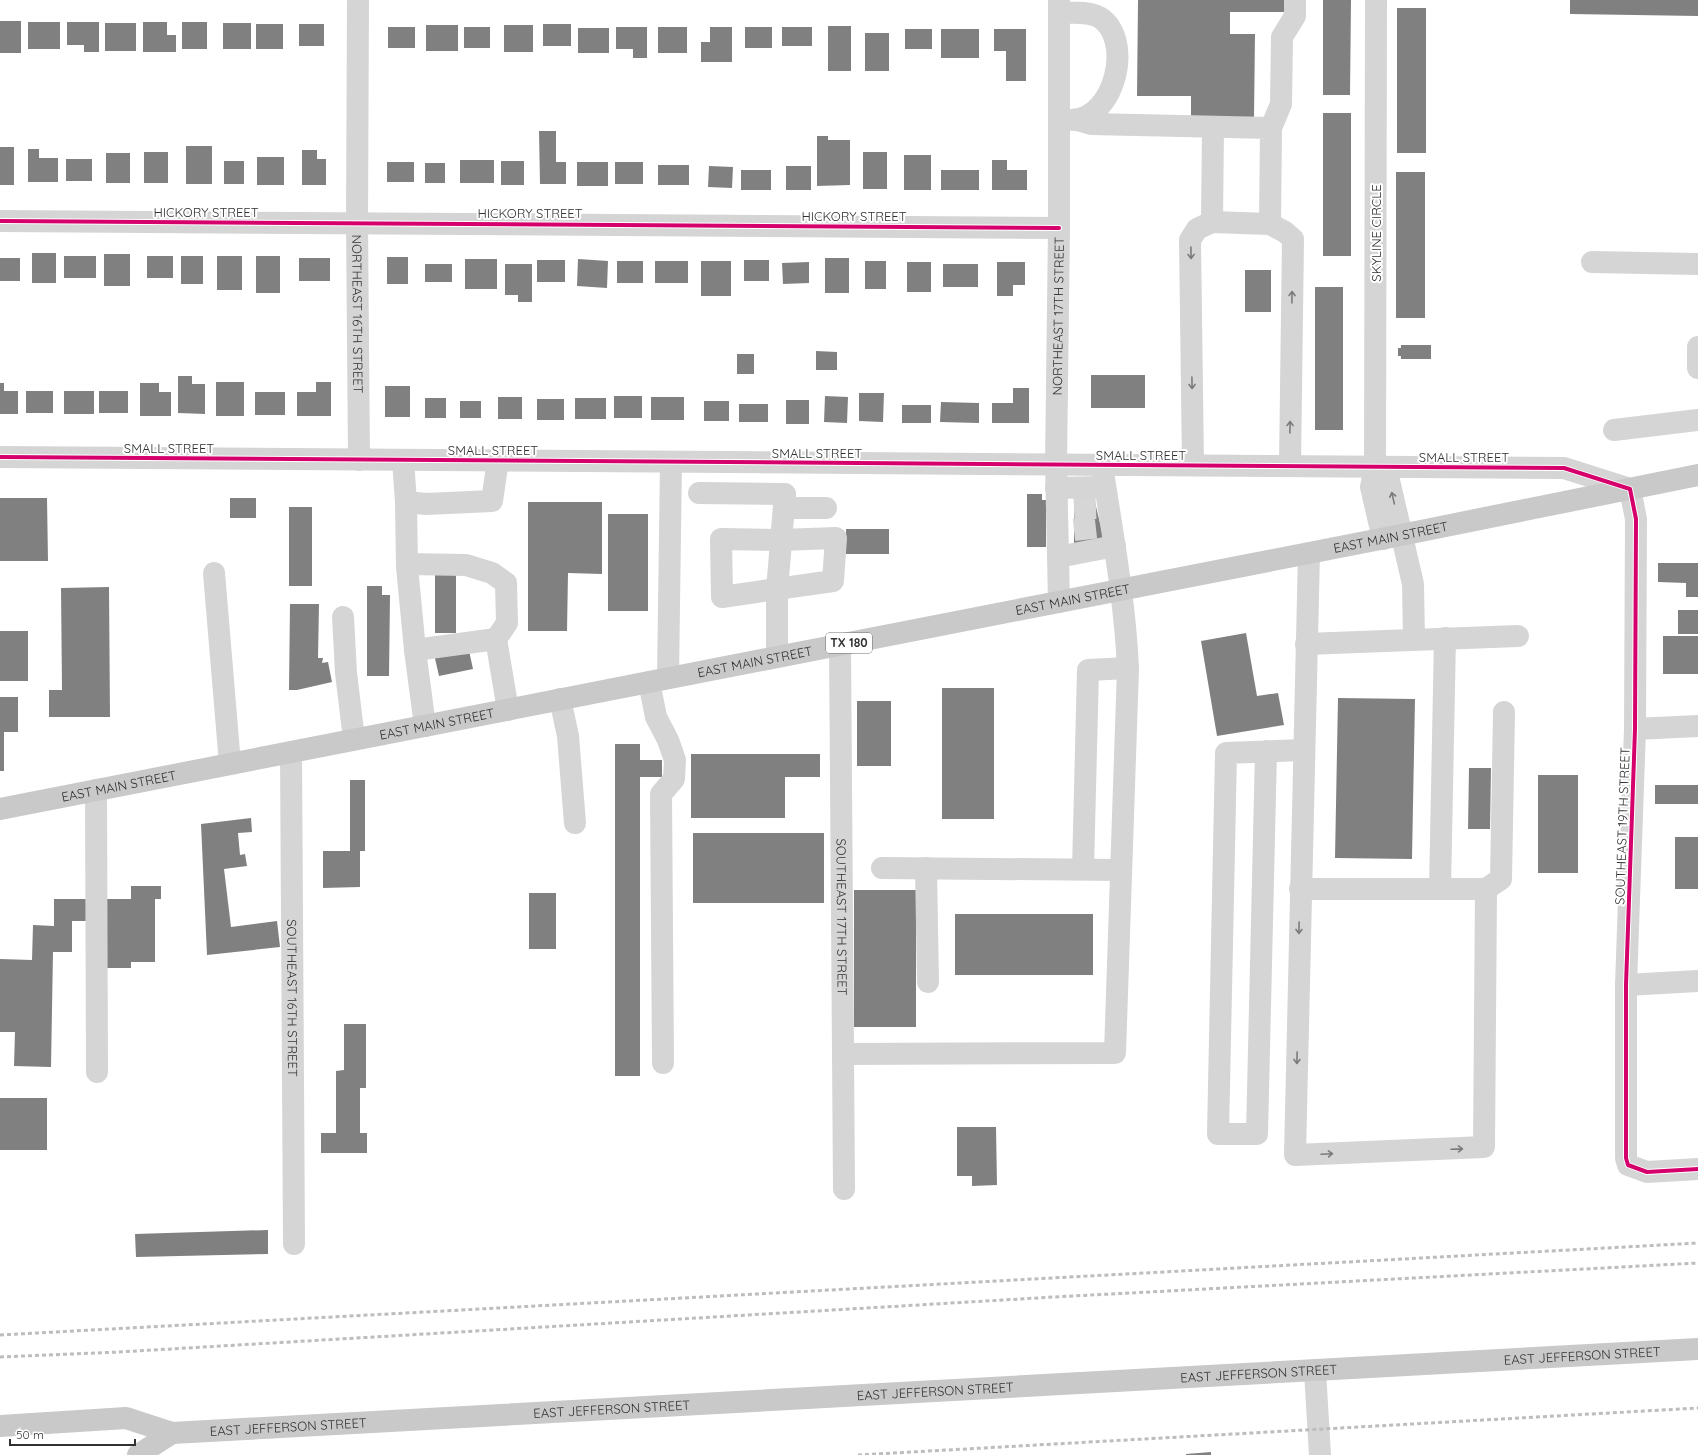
<svg xmlns="http://www.w3.org/2000/svg" width="1698" height="1455" font-family="Quicksand,sans-serif">
<style>
.building{fill:#808080}
.lines{fill:none;stroke-linecap:round;stroke-linejoin:round}
.minor-tunnel{stroke:#d6d6d6;stroke-width:22;stroke-dasharray:22 11;stroke-linecap:butt}
.minor{stroke:#d5d5d5;stroke-width:22}
.major{stroke:#c9c9c9;stroke-width:22}
.rail{stroke:#bdbdbd;stroke-width:3;stroke-dasharray:4 3;stroke-linecap:butt}
.cycleway-casing{stroke:#fff;stroke-width:6}
.cycleway{stroke:#d6006c;stroke-width:4}
.oneway{stroke:#7b7b7b}
.labels{text-anchor:middle;stroke-width:4;stroke-linejoin:round;paint-order:stroke}
.shield{fill:#fff;stroke:#6f6f6f;stroke-width:1}
.shield-label{font-size:12px;font-weight:bold;fill:#313131}
.street-label{font-size:13px;fill:#313131;stroke:#fff}
</style>
<rect width="100%" height="100%" fill="#fff"/>
<path class="building" d="M1138 0H1285L1284 12H1230V34H1255L1254 118H1191V96H1137Z
M1323 0H1351L1350 95H1323Z
M1570 0H1698V16L1570 14Z
M1397 8H1426V153H1397Z
M0 21H21V53H0Z
M28 22H60V49H28Z
M67 22H99V52H84V45H67Z
M143 22H167V35H176V52H143Z
M182 22H207V49H182Z
M105 23H136V51H105Z
M223 23H251V49H223Z
M256 24H283V49H256Z
M299 24H324V46H299Z
M543 24H571V46H543Z
M426 25H458V51H426Z
M504 25H533V52H504Z
M828 26H851V71H828Z
M388 27H415V48H388Z
M464 27H490V48H464Z
M616 27H647V58H633V49H616Z
M658 27H687V53H658Z
M710 27H732V62H701V42H710Z
M745 27H772V48H745Z
M782 27H812V46H782Z
M578 28H609V53H578Z
M905 29H932V49H905Z
M941 29H979V58H941Z
M994 29H1026V81H1006V51H994Z
M865 33H889V71H865Z
M1323 113H1351V256H1323Z
M539 131H556V162H566V184H540Z
M817 136H828V140H850V185L817 186Z
M186 146H212V184H186Z
M0 147H14V185H0Z
M28 149H39V158H58V182H28Z
M302 150H317V159H326V185H302Z
M144 152H168V183H144Z
M863 152H887V189H863Z
M106 153H130V183H106Z
M904 155H931V190H904Z
M257 157H284V185H257Z
M66 159H92V181H66Z
M460 160H494V183H460Z
M992 160H1007V170H1027V190H992Z
M224 161H244V184H224Z
M501 161H524V185H501Z
M387 162H414V182H387Z
M577 162H608V186H577Z
M615 162H643V184H615Z
M425 163H445V183H425Z
M658 165H689V185H658Z
M709 166 733 167 732 188 708 187Z
M786 166H811V190H786Z
M741 170H771V190H741Z
M941 170H979V190H941Z
M1396 172H1425V318H1396Z
M32 253H56V283H32Z
M104 254H130V286H104Z
M64 256H96V278H64Z
M147 256H173V278H147Z
M181 256H203V284H181Z
M217 256H242V290H217Z
M256 256H280V293H256Z
M387 257H408V284H387Z
M0 258H20V281H0Z
M299 258H330V281H299Z
M825 258H849V293H825Z
M465 259H497V289H465Z
M578 259 608 261 607 288 577 286Z
M537 260H565V282H537Z
M744 260H769V281H744Z
M617 261H643V283H617Z
M655 261H688V283H655Z
M701 261H731V296H701Z
M865 261H886V289H865Z
M809 262V283L783 284 782 263Z
M907 262H931V292H907Z
M997 262H1025V285H1013V296H997Z
M425 264H452V282H425Z
M505 264H532V302H518V295H505Z
M943 264H978V287H943Z
M1245 270H1271V312H1245Z
M1315 287H1343V430H1315Z
M1401 345H1431V359H1401V356H1398V348H1401Z
M816 351 837 352V370H816Z
M737 354H754V374H737Z
M1091 375H1145V408H1091Z
M178 376H192V384H205V414L178 413Z
M216 382H244V416H216Z
M316 382H331V416H297V392H316Z
M0 383H4V391H18V414H0Z
M140 383H159V392H171V416H140Z
M385 386H410V417H385Z
M1013 388H1029V423H992V403H1013Z
M26 391H53V413H26Z
M64 391H94V414H64Z
M99 391H128V413H99Z
M255 392H285V415H255Z
M859 393H884L883 422 859 421Z
M614 396H642V418H614Z
M825 396 848 397 847 423 824 422Z
M498 397H522V419H498Z
M651 397H684V420H651Z
M425 398H446V418H425Z
M575 398H606V419H575Z
M537 399H564V420H537Z
M786 400H809V424H786Z
M460 401H481V418H460Z
M704 401H729V421H704Z
M941 402 979 403V423L940 422Z
M739 404H768V422H739Z
M902 405H931V423H902Z
M1092 490 1105 544 1074 551V494Z
M1027 494H1042V500H1046V547H1027Z
M0 498H47L48 561H0Z
M230 498H256V518H230Z
M528 502H602V574L568 573 567 631H528Z
M289 507H312V586H289Z
M608 514H648V611H608Z
M846 529H889V554H846Z
M1658 563H1698V597H1686V583L1658 582Z
M435 571H456V633H435Z
M367 586H382V595H390L389 676H367Z
M109 587 110 717H49V690H62L61 588Z
M290 604H319L318 658H323L322 663 328 662 332 682 297 690H289Z
M1678 610H1698V634H1678Z
M0 631H28V681H0Z
M1246 633 1257 696 1278 693 1284 725 1217 736 1201 641Z
M1663 636H1698V674H1663Z
M468 646 473 669 439 676 434 654Z
M942 688H994V819H942Z
M0 697H18V732H4V771H0Z
M1338 698 1415 699 1412 859 1335 858Z
M857 701H891V766H857Z
M615 744H640V760H662V777H640V1076H615Z
M691 754H820V777H785V818H691Z
M1469 768H1491L1490 829H1468Z
M1538 775H1578V873H1538Z
M350 780H365V851H360V887L323 888V851H350Z
M1655 785H1698V804H1655Z
M251 818 252 832 238 833 240 855 245 854 247 866 224 869 231 927 277 921 280 947 207 955 201 824Z
M693 833H824V903H693Z
M1675 837H1698V889H1675Z
M131 886H161V899H155V962H131V968H106V899H131Z
M854 890H916V1027H854Z
M529 893H556V949H529Z
M54 899H91V921H72V952H53L51 1067 14 1066 15 1032H0V959L32 960 33 925 54 926Z
M955 914H1093V975H955Z
M344 1024H366V1088H360V1133H367V1153H321V1133H336V1071L344 1070Z
M0 1098H47V1150H0Z
M957 1127H996L997 1185 972 1186V1176H957Z
M268 1230V1254L136 1257 135 1234Z
M1211 1452V1455H1186V1454Z"/>
<g class="lines">
<path class="minor-tunnel" d="M1074 509 1096 508
M1074 530 1101 527"/>
<g class="minor">
<path id="s1" d="M358 0 357 222 359 460"/>
<path d="M1376 0 1375 467 1371 487 1383 539"/>
<path d="M1059 13C1072 13 1087 11 1099 17 1134 38 1116 118 1072 120"/>
<path d="M1077 120 1091 124 1271 128 1270 224"/>
<path d="M1271 128 1281 104 1282 37 1295 16V0"/>
<path d="M0 221 1059 228"/>
<path d="M1212 222 1213 127"/>
<path d="M1592 262 1698 264"/>
<path d="M1698 347V368"/>
<path d="M1614 430 1698 420"/>
<path d="M0 457 1564 468 1630 489 1636 519 1635 729 1626 985V1158L1628 1165 1647 1172 1698 1169"/>
<path d="M403 460 406 502 426 504 492 501 498 460"/>
<path d="M1193 465 1190 240 1197 229 1212 222 1270 224 1285 232 1293 239 1290 466"/>
<path d="M1375 467 1388 476 1413 584 1414 639"/>
<path d="M1056 488 1105 487"/>
<path d="M699 493 785 494 777 590V657"/>
<path d="M406 502 407 567 415 650 425 726"/>
<path d="M784 508H826"/>
<path d="M836 538 833 581 722 597 721 539 780 540Z"/>
<path d="M1309 553 1295 1155 1484 1147 1486 889"/>
<path d="M1058 557 1115 546"/>
<path d="M407 564 466 565 492 573 506 583 507 623 496 639"/>
<path d="M214 573 230 764"/>
<path id="s2" d="M1059 602 1056 464 1059 228V0"/>
<path d="M343 617 346 673 354 739"/>
<path id="s3" d="M840 644 844 1189"/>
<path d="M1306 644 1518 636"/>
<path d="M415 650 496 639 508 710"/>
<path d="M668 678 671 462"/>
<path d="M649 682 656 717 668 740 675 760 674 779 661 794 663 1063"/>
<path d="M560 699 568 736 575 823"/>
<path d="M1635 729 1698 726"/>
<path d="M1266 751 1257 1134H1218L1226 753 1303 750"/>
<path id="s4" d="M291 752 294 1244"/>
<path d="M96 790 97 1072"/>
<path d="M882 868 1121 870"/>
<path d="M926 868 928 982"/>
<path d="M1083 869 1088 670 1128 668"/>
<path d="M1300 889H1486L1501 879 1504 712"/>
<path d="M1440 889 1445 638"/>
<path d="M1626 985 1698 981"/>
<path d="M843 1054 1115 1053 1128 668C1125 600 1112 532 1102 465"/>
<path d="M1315 1371 1320 1455"/>
</g>
<g class="major">
<path id="s5" d="M0 809 1401 535 1698 475"/>
<path id="s6" d="M0 1426 126 1418 172 1433 1698 1349"/>
<path d="M138 1455 172 1433"/>
</g>
<path class="rail" d="M0 1335 1698 1243
M0 1357 119 1352 1054 1297 1698 1263
M858 1455 1698 1408"/>
<g class="cycleway-casing">
<path id="cycleway" d="M0 221 1059 228
M0 457 1564 468 1630 489 1636 519 1635 729 1626 985V1158L1628 1165 1647 1172 1698 1169"/>
</g>
<use href="#cycleway" class="cycleway"/>
</g>
<defs><path id="oneway-shaft" d="M-6 0H5M1.5-3L5.5 0L1.5 3" fill="none" stroke-width="1.6" stroke-linecap="round" stroke-linejoin="round"/></defs>
<g class="oneway">
<use href="#oneway-shaft" transform="translate(1191 253) rotate(89)"/>
<use href="#oneway-shaft" transform="translate(1292 297) rotate(-89)"/>
<use href="#oneway-shaft" transform="translate(1192 383) rotate(89)"/>
<use href="#oneway-shaft" transform="translate(1290 427) rotate(-89)"/>
<use href="#oneway-shaft" transform="translate(1393 498) rotate(-103)"/>
<use href="#oneway-shaft" transform="translate(1299 928) rotate(91)"/>
<use href="#oneway-shaft" transform="translate(1297 1058) rotate(91)"/>
<use href="#oneway-shaft" transform="translate(1457 1149) rotate(-2)"/>
<use href="#oneway-shaft" transform="translate(1327 1154) rotate(-3)"/>
</g>
<g class="labels">
<rect class="shield" x="826" y="633" width="46" height="20" rx="3"/>
<g class="shield-label">
<text x="849" y="647">TX 180</text>
</g>
<g class="street-label">
<text x="206" y="217">HICKORY STREET</text>
<text x="530" y="218">HICKORY STREET</text>
<text x="854" y="221">HICKORY STREET</text>
<text transform="translate(1376 233) rotate(-90)" y="5">SKYLINE CIRCLE</text>
<text dy="5" stroke="none"><textPath href="#s1" startOffset="314">NORTHEAST 16TH STREET</textPath></text>
<text dy="5" stroke="none"><textPath href="#s2" startOffset="286">NORTHEAST 17TH STREET</textPath></text>
<text x="169" y="453">SMALL STREET</text>
<text x="493" y="455">SMALL STREET</text>
<text x="817" y="458">SMALL STREET</text>
<text x="1141" y="460">SMALL STREET</text>
<text x="1464" y="462">SMALL STREET</text>
<text dy="5" stroke="none"><textPath href="#s5" startOffset="1417">EAST MAIN STREET</textPath></text>
<text dy="5" stroke="none"><textPath href="#s5" startOffset="1093">EAST MAIN STREET</textPath></text>
<text dy="5" stroke="none"><textPath href="#s5" startOffset="769">EAST MAIN STREET</textPath></text>
<text dy="5" stroke="none"><textPath href="#s5" startOffset="445">EAST MAIN STREET</textPath></text>
<text dy="5" stroke="none"><textPath href="#s5" startOffset="121">EAST MAIN STREET</textPath></text>
<text transform="translate(1622 826) rotate(-88)" y="5">SOUTHEAST 19TH STREET</text>
<text dy="5" stroke="none"><textPath href="#s3" startOffset="273">SOUTHEAST 17TH STREET</textPath></text>
<text dy="5" stroke="none"><textPath href="#s4" startOffset="246">SOUTHEAST 16TH STREET</textPath></text>
<text dy="5" stroke="none"><textPath href="#s6" startOffset="1587">EAST JEFFERSON STREET</textPath></text>
<text dy="5" stroke="none"><textPath href="#s6" startOffset="1263">EAST JEFFERSON STREET</textPath></text>
<text dy="5" stroke="none"><textPath href="#s6" startOffset="939">EAST JEFFERSON STREET</textPath></text>
<text dy="5" stroke="none"><textPath href="#s6" startOffset="615">EAST JEFFERSON STREET</textPath></text>
<text dy="5" stroke="none"><textPath href="#s6" startOffset="291">EAST JEFFERSON STREET</textPath></text>
</g>
</g>
<path d="M10 1439v6h125v-6" fill="none" stroke="#313131" stroke-width="2"/>
<text x="16" y="1439" font-size="12" fill="#313131" stroke="#ffffff" stroke-width="3" paint-order="stroke">50 m</text>
</svg>
